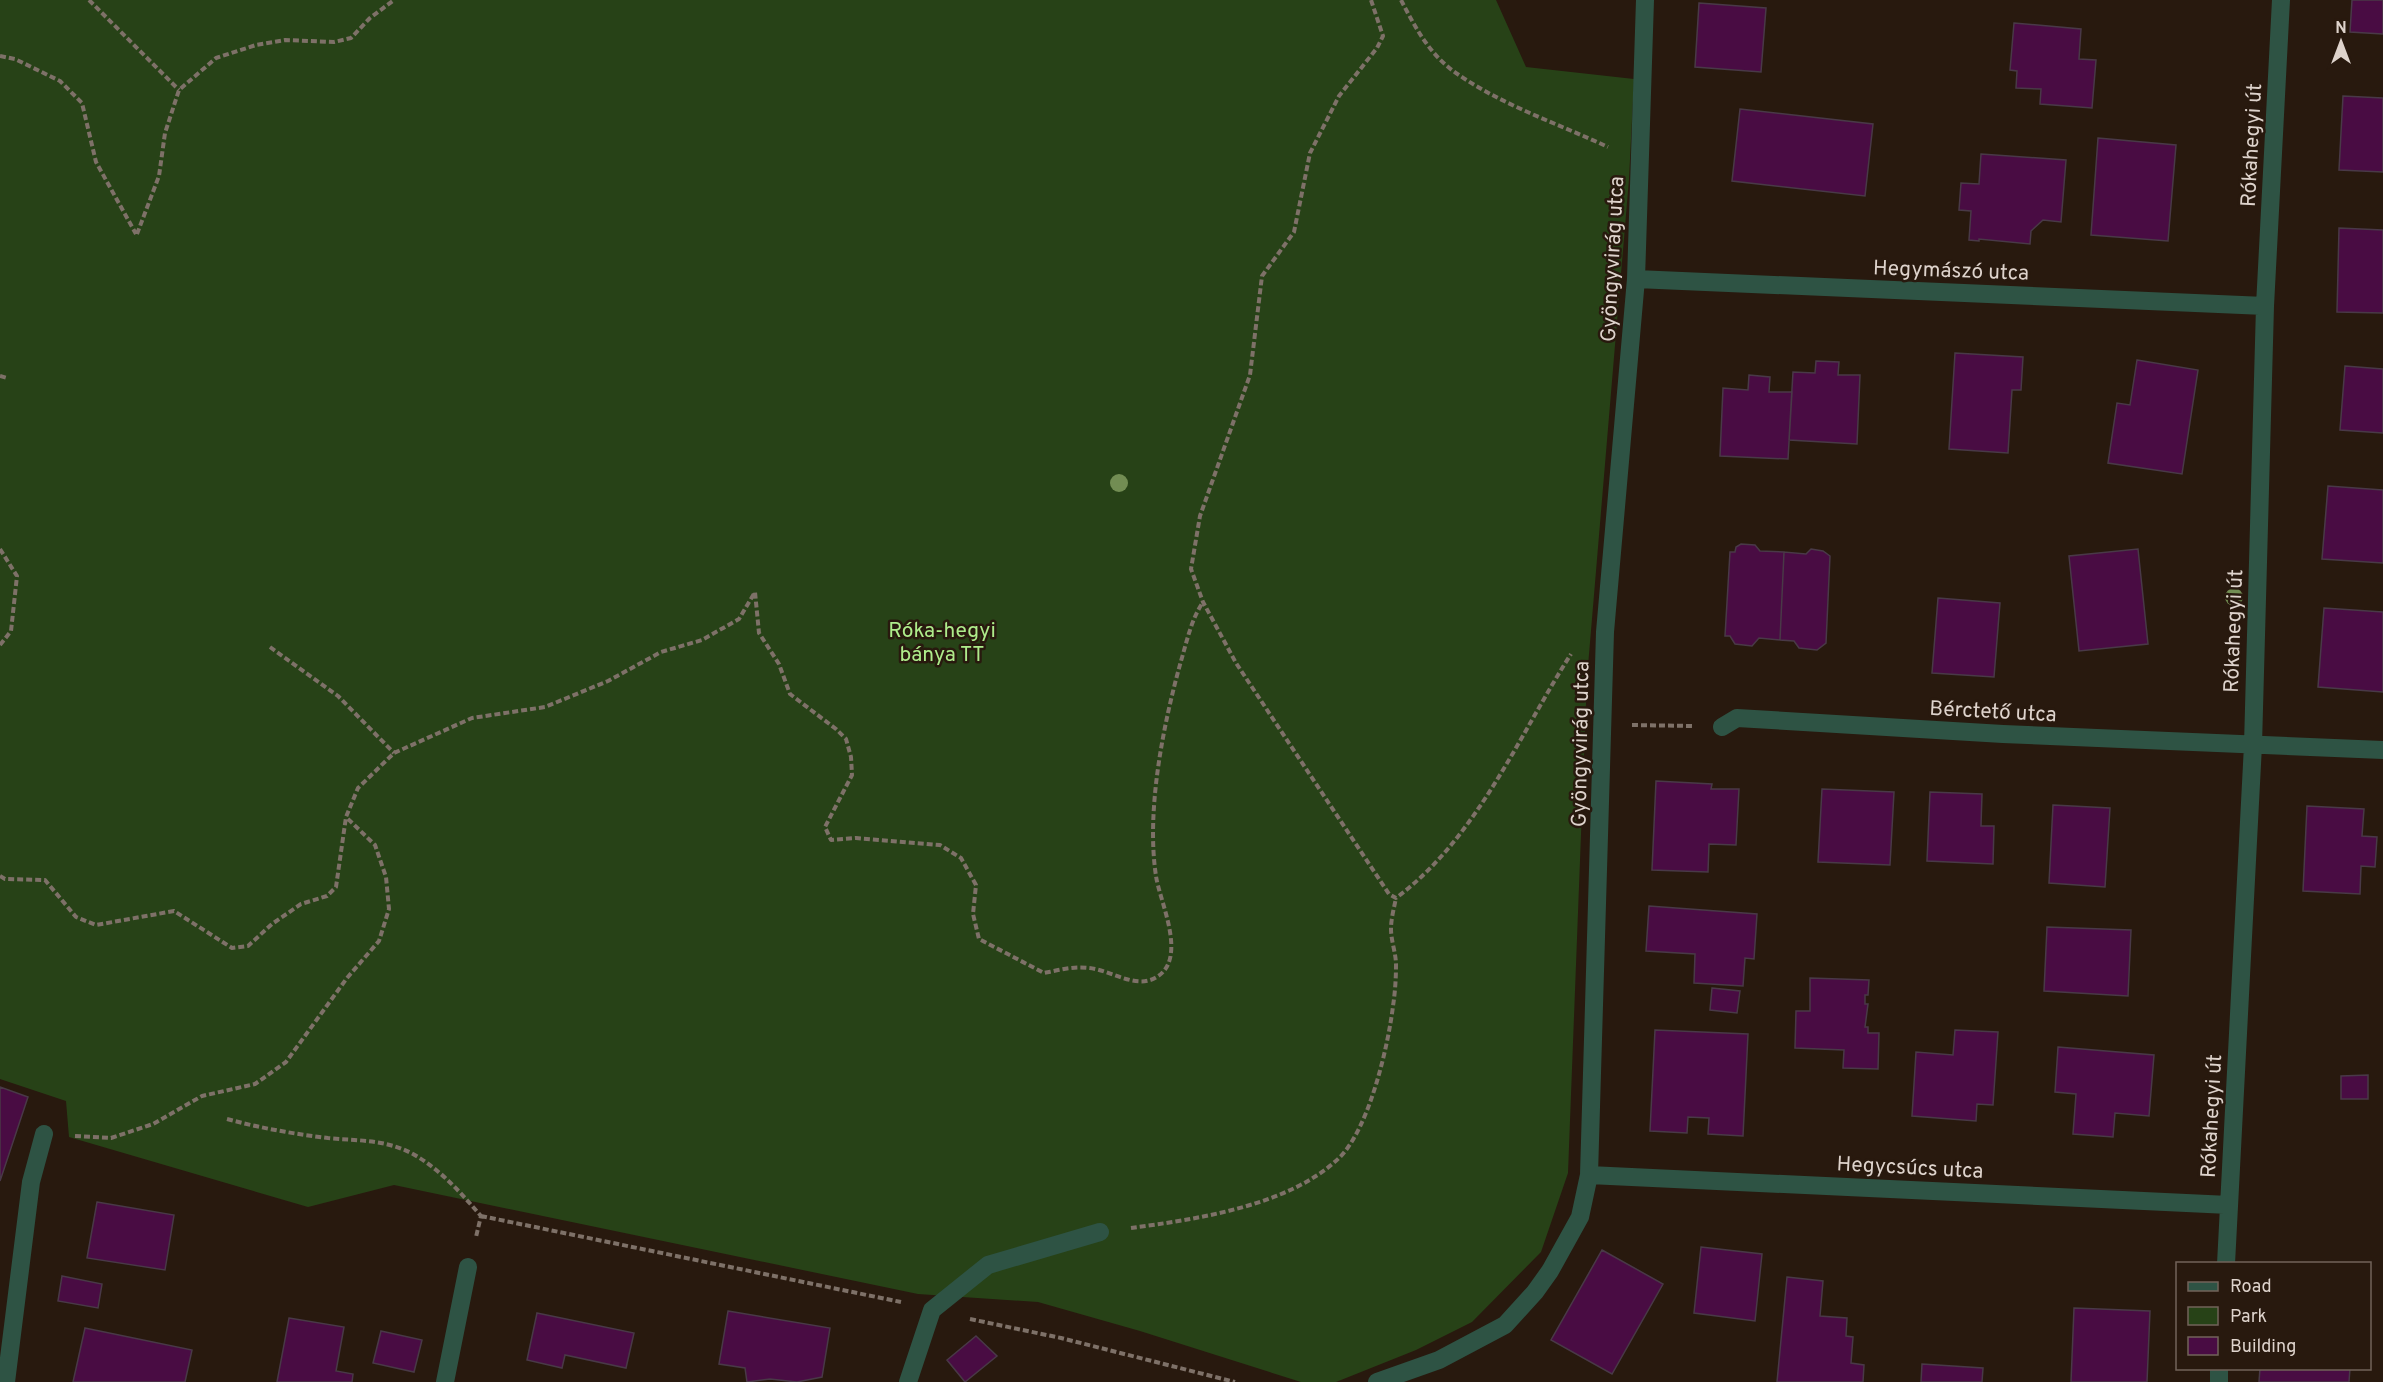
<svg xmlns="http://www.w3.org/2000/svg" width="2383" height="1382" font-family="Overpass,sans-serif">
<style>
.green{fill:#274217}
.building{fill:#490c43;stroke:#493947;stroke-width:1.5}
.lines{fill:none;stroke-linecap:round;stroke-linejoin:round}
.path{stroke:#7e7168;stroke-width:4;stroke-dasharray:6 3;stroke-linecap:butt}
.minor{stroke:#2e5344;stroke-width:18}
.tree{fill:#728d53}
.labels{text-anchor:middle;stroke-width:5;stroke-linejoin:round;paint-order:stroke}
.street-label{font-size:21px;fill:#ded3cc;stroke:#28190e}
.park-label{font-size:21px;fill:#aeec8b;stroke:#28190e}
</style>
<rect width="100%" height="100%" fill="#28190e"/>
<path class="green" d="M0 0H1496L1526 67 1634 79 1629 179 1587 678 1568 1173 1541 1252 1472 1322 1416 1350 1336 1382H1301L1140 1331 1038 1302 918 1294 394 1185 308 1207 69 1137 66 1101 0 1079Z"/>
<path class="building" d="M2352 0H2383V34L2350 32Z
M1699 3 1766 8 1761 72 1695 67Z
M2014 23 2081 29 2079 59 2096 60 2092 108 2040 104 2041 89 2016 88 2017 71 2010 70Z
M2343 96 2383 98V172L2339 170Z
M1740 109 1873 124 1865 196 1732 181Z
M2098 138 2176 145 2168 241 2091 235Z
M1981 154 2066 160 2061 222 2043 220 2031 231 2030 244 1979 239V241L1969 240 1971 211 1959 210 1961 183 1979 184Z
M2339 228 2383 230V313L2337 312Z
M1955 353 2023 357 2021 390H2012L2008 453 1949 449Z
M2137 360 2198 370 2182 474 2108 463 2117 403 2130 405Z
M1816 361 1839 362 1838 375H1860L1857 444 1789 440 1793 372 1815 373Z
M2345 366 2383 369V433L2340 430Z
M1749 375 1770 377 1769 392H1792L1788 459 1720 456 1723 388 1748 390Z
M2328 486 2383 490V563L2322 559Z
M1741 544 1755 545 1760 551 1784 552 1780 640 1759 638 1752 646 1735 644 1730 636H1725L1730 552H1735L1736 547Z
M1811 549 1823 551 1830 556 1826 643 1817 650 1799 648 1794 641 1780 640 1784 552 1806 554Z
M2138 549 2148 644 2079 651 2069 556Z
M1938 598 2000 603 1994 677 1932 673Z
M2324 608 2383 612V692L2318 687Z
M1656 781 1712 784 1711 789H1739L1736 845 1709 844 1708 872 1652 870Z
M1822 789 1894 792 1890 865 1818 862Z
M1930 792 1982 794 1981 826H1994L1993 864 1927 861Z
M2053 805 2110 808 2105 887 2049 883Z
M2307 806 2364 809 2362 836 2377 837 2375 867 2361 866 2360 894 2303 891Z
M1649 906 1757 914 1754 959 1745 958 1743 986 1694 983 1695 954 1646 951Z
M2047 927 2131 930 2128 996 2044 991Z
M1810 978 1869 980 1868 995H1865V1004H1868L1865 1027H1868V1033H1879L1878 1069 1843 1068 1844 1050 1795 1048 1796 1011H1810Z
M1712 988 1740 991 1737 1013 1710 1010Z
M1655 1030 1748 1034 1743 1136 1708 1134 1709 1118 1688 1117 1687 1133 1650 1131Z
M1955 1030 1998 1032 1993 1105 1977 1104 1976 1121 1912 1116 1916 1052 1953 1055Z
M2058 1047 2154 1055 2149 1116 2115 1113 2113 1137 2073 1134 2076 1094 2055 1092Z
M2368 1075V1099H2341V1076Z
M0 1087 28 1097 0 1181Z
M97 1202 174 1215 165 1270 87 1258Z
M1701 1247 1762 1254 1755 1321 1694 1313Z
M1602 1250 1663 1284 1612 1374 1551 1340Z
M62 1276 102 1284 98 1308 58 1301Z
M1787 1277 1823 1281 1820 1316 1847 1318 1846 1336 1853 1337 1851 1363 1864 1365 1863 1382H1777Z
M2074 1308 2150 1311 2147 1382H2071Z
M728 1311 830 1328 822 1377 797 1382 770 1379 747 1382 745 1368 719 1364Z
M537 1313 634 1333 626 1368 565 1355 562 1368 527 1360Z
M289 1318 344 1327 336 1371 353 1374 352 1382H277Z
M85 1328 192 1350 185 1382H73Z
M381 1331 422 1340 414 1372 373 1363Z
M976 1336 997 1356 965 1382 947 1360Z
M1922 1364 1983 1368 1982 1382H1921Z
M2260 1368H2350L2349 1382H2259Z"/>
<g class="lines">
<path class="path" d="M89 0 179 90
M1371 0 1383 36 1377 48 1339 96 1310 153 1294 232 1262 276 1250 375 1200 516 1191 569 1203 602 1236 663 1389 894 1396 898C1477 838 1518 737 1571 654
M1401 0C1414 25 1428 52 1452 70 1496 103 1559 124 1608 147
M0 56 15 59 60 81 82 103 96 162 136 234
M137 234 159 176 165 133 179 90 216 58 256 45 285 40 334 42 351 38 370 18 394 0
M0 376 7 378
M0 549 17 576 11 631 0 645
M270 647 338 696 394 753
M1632 725 1693 726
M0 876 5 879 45 880 76 917 96 925 174 911 232 948 248 946 272 924 301 904 327 896 336 887 346 817 358 788 394 753 472 718 545 707 608 681 661 652 702 640 739 619 755 592 759 633 779 664 790 694 836 729 846 739 851 757 852 775 825 827 831 840 856 838 940 845 961 858 976 885 973 914 979 939 1044 973C1059 970 1074 966 1089 968 1110 970 1135 989 1155 978 1189 960 1160 903 1156 876 1146 811 1163 725 1181 661 1187 641 1191 620 1203 602
M227 1119C260 1128 294 1134 328 1138 358 1141 385 1139 413 1154 441 1170 460 1192 481 1216L476 1237
M75 1136 111 1138 153 1124 202 1096 255 1084 286 1062 347 978 379 941 389 909 386 877 375 845 347 818
M481 1216 901 1302
M1131 1228C1197 1219 1289 1206 1339 1158 1369 1129 1388 1047 1393 1006 1395 993 1396 979 1396 965 1396 953 1391 941 1391 929 1391 919 1394 908 1396 898
M970 1319 1061 1338 1235 1382"/>
<path class="minor" d="M1636 279 2265 306
M1722 727 1737 718 2003 734 2383 750
M1589 1175 2229 1205
M2226 1264 2253 745 2265 306 2281 0
M6 1382 31 1182 44 1134
M445 1382 468 1267
M908 1382 932 1310 988 1265 1100 1232
M1377 1382 1439 1360 1505 1325 1535 1292 1550 1271 1580 1217 1589 1175 1605 632 1636 279 1645 0
M2219 1382V1368"/>
</g>
<g class="tree">
<circle cx="1119" cy="483" r="9"/>
<circle cx="2234" cy="597" r="9"/>
</g>
<g class="labels">
<g class="street-label">
<text transform="translate(2251 145) rotate(-87)" y="7">Rókahegyi út</text>
<text transform="translate(1612 259) rotate(-87)" y="7">Gyöngyvirág utca</text>
<text transform="translate(1951 270) rotate(2)" y="7">Hegymászó utca</text>
<text transform="translate(2233 631) rotate(-88)" y="7">Rókahegyi út</text>
<text transform="translate(1993 711) rotate(3)" y="7">Bérctető utca</text>
<text transform="translate(1580 744) rotate(-89)" y="7">Gyöngyvirág utca</text>
<text transform="translate(2211 1116) rotate(-87)" y="7">Rókahegyi út</text>
<text transform="translate(1910 1167) rotate(3)" y="7">Hegycsúcs utca</text>
</g>
<g class="park-label">
<text x="942" y="637">Róka-hegyi<tspan x="942" dy="24">bánya TT</tspan></text>
</g>
</g>
<rect x="2176" y="1262" width="195" height="108" fill="#28190e" stroke="#71635a" stroke-width="1.5"/>
<rect x="2188" y="1282" width="30" height="9" fill="#2e5344" stroke="#71635a" stroke-width="1.5"/>
<text x="2230" y="1292" font-size="18" fill="#ded3cc">Road</text>
<rect x="2188" y="1307" width="30" height="18" fill="#274217" stroke="#71635a" stroke-width="1.5"/>
<text x="2230" y="1322" font-size="18" fill="#ded3cc">Park</text>
<rect x="2188" y="1337" width="30" height="18" fill="#490c43" stroke="#71635a" stroke-width="1.5"/>
<text x="2230" y="1352" font-size="18" fill="#ded3cc">Building</text>
<g transform="translate(2341 42)" stroke="#28190e" stroke-width="4.5" paint-order="stroke">
<path d="M0-4.5L10 22L0 15L-10 22Z" fill="#ded3cc"/>
<text y="-9" font-size="16" font-weight="bold" text-anchor="middle" fill="#ded3cc">N</text>
</g>
</svg>
